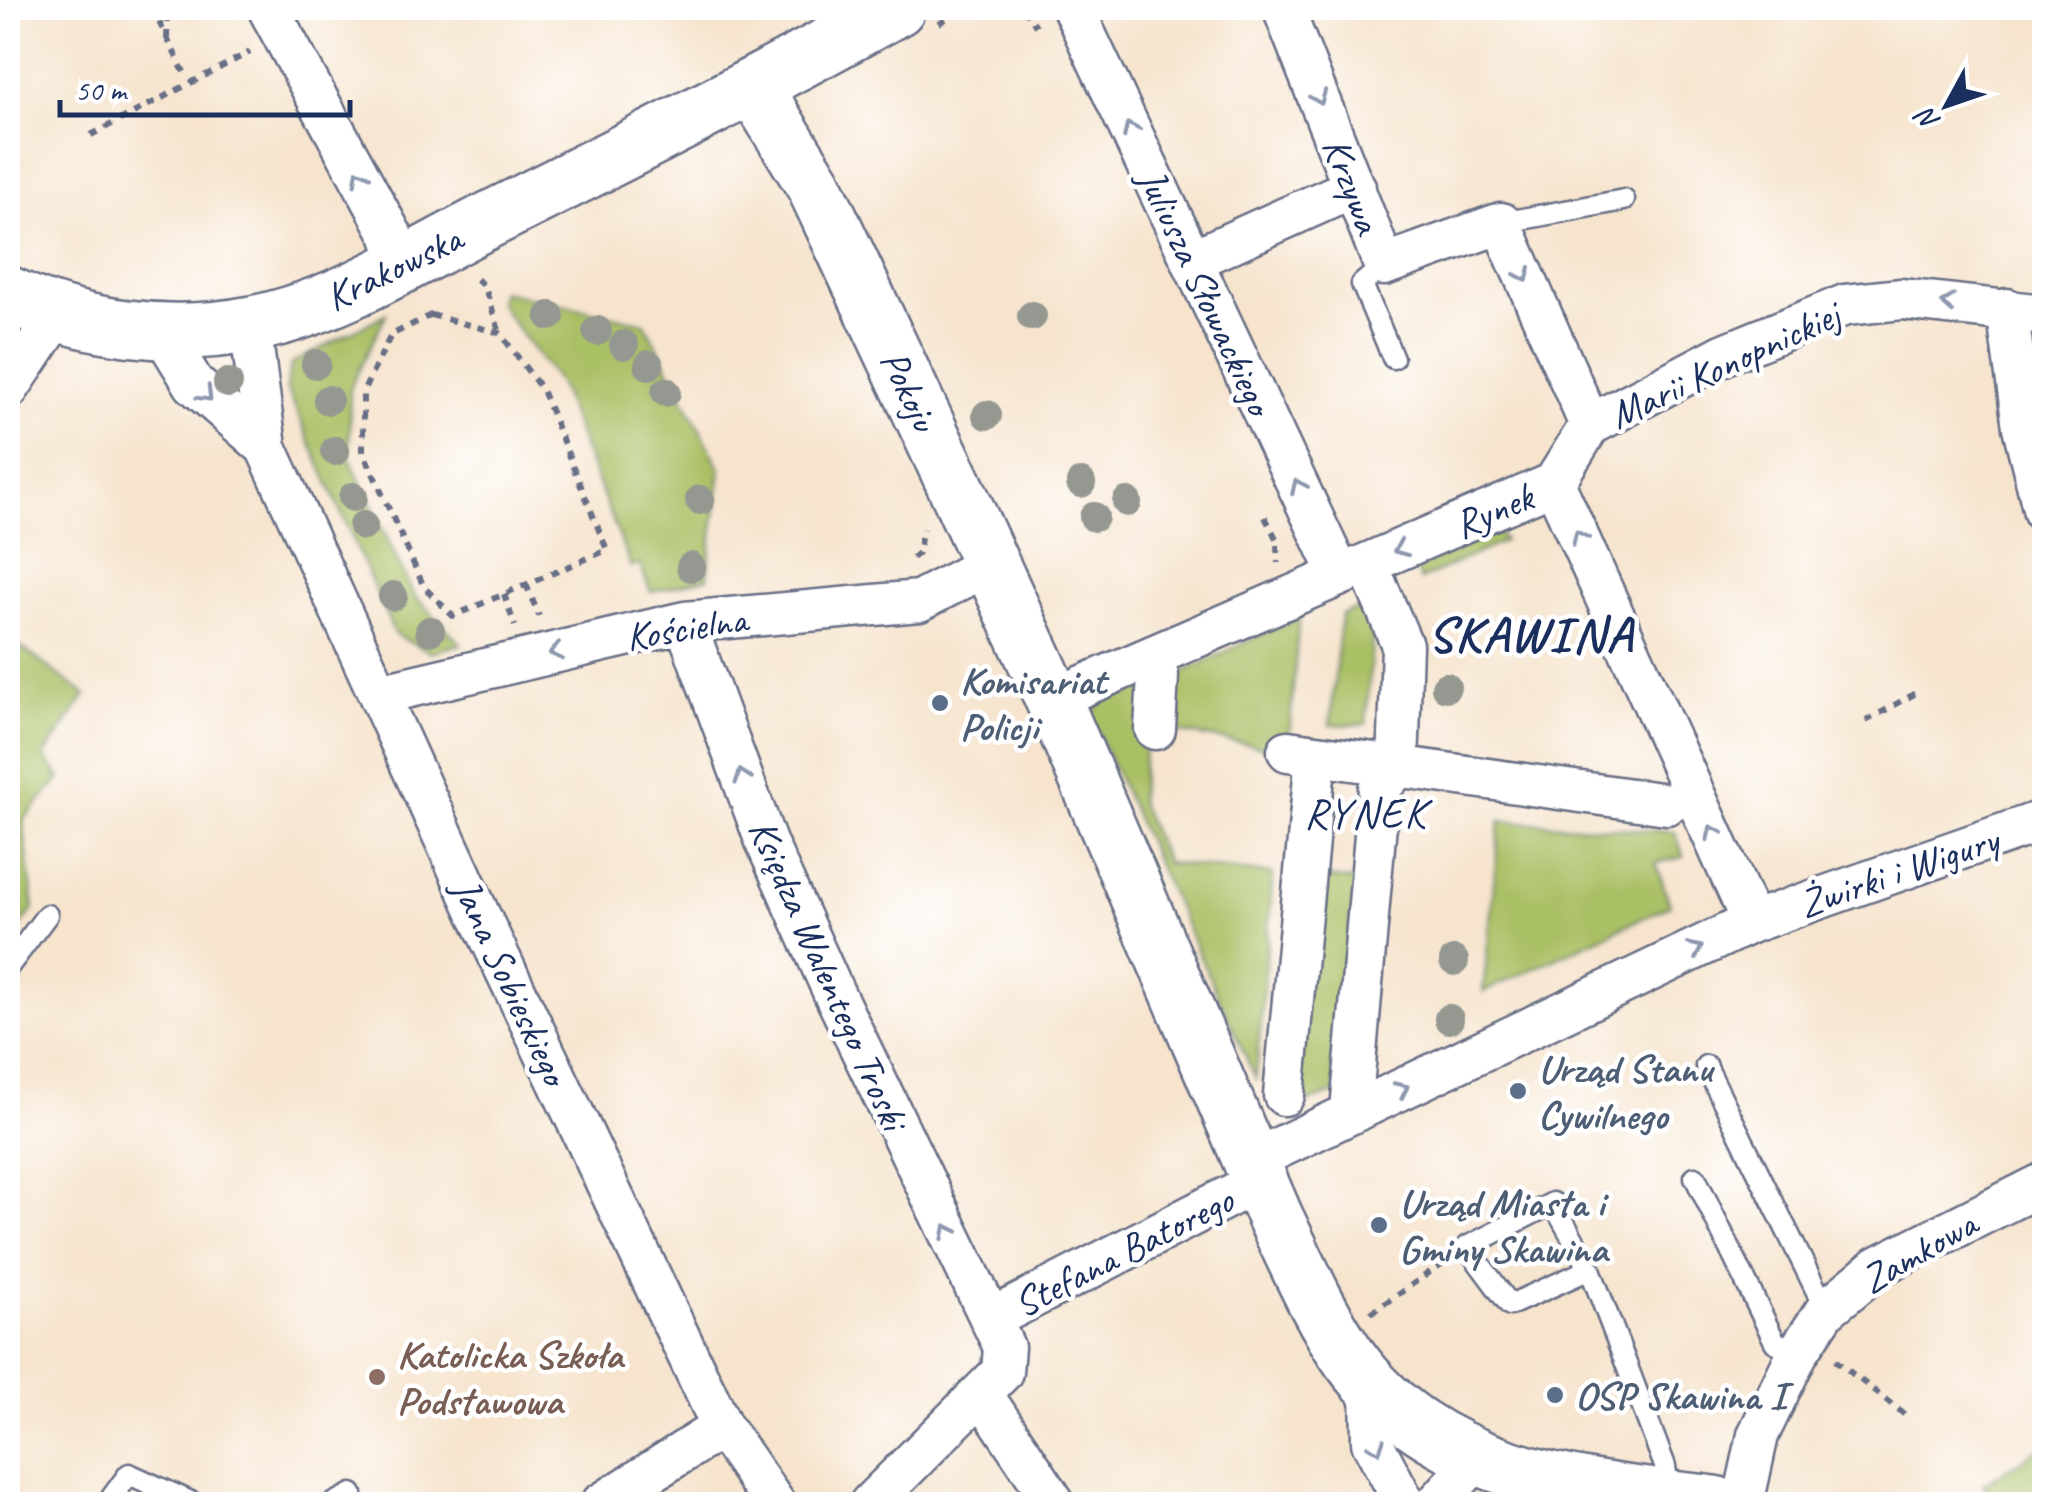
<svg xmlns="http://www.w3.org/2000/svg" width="2052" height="1512" font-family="Caveat,sans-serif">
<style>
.green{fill:#aac065;stroke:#627862;stroke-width:2.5}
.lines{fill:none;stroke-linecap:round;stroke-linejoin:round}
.lane-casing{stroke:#686e85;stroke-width:25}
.street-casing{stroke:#686e85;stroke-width:45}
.secondary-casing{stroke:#686e85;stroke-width:60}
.path{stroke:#686e85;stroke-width:6;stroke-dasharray:8 8;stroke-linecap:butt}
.lane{stroke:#fff;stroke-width:20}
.street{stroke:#fff;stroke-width:40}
.secondary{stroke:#fff;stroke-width:55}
.tree{fill:#959891}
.oneway{stroke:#8d97ae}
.service-dot{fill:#5c6f8a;stroke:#fff;stroke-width:4}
.education-dot{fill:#8d6e63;stroke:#fff;stroke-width:4}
.labels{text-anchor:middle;stroke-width:9;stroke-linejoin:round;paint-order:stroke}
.street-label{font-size:40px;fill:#1b2f5e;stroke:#fff}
.service-label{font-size:40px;font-weight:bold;fill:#4e5e75;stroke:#fff;text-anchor:start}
.education-label{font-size:40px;font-weight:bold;fill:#785e54;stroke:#fff;text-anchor:start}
.neighbourhood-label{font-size:42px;letter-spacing:2.5px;fill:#1b2f5e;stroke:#fff}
.district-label{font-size:50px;font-weight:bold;letter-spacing:2.5px;fill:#1b2f5e;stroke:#fff}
</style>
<rect width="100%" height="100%" fill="#fff"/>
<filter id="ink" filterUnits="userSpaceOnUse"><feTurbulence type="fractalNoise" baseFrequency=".01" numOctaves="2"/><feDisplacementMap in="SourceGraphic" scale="20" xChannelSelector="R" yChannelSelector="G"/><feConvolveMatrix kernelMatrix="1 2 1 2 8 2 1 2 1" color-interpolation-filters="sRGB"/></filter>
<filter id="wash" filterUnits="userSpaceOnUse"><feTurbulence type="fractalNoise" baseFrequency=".0048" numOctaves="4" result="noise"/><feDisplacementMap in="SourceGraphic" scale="40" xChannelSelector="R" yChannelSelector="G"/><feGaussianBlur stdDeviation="2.25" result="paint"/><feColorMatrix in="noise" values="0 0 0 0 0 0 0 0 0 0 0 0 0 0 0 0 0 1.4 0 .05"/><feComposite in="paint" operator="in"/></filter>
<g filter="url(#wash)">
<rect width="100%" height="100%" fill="#f6e4cd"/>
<path class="green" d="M501 291 645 323 721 470 707 578 651 592 640 565 631 567 558 382 504 311 499 301Z
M386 314 350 388 349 457 413 594 461 644 431 652 395 635 286 387 291 364Z
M1498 530 1504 541 1420 580 1415 568Z
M1375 602 1366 724 1330 725 1341 615Z
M1299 617 1288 751 1147 727 1139 801 1166 863 1273 874 1256 1079 1090 717C1102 691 1149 675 1175 676Z
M8 638 86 695 44 756 60 778 23 821 34 908 8 943Z
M1500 821 1675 832 1684 857 1656 863 1670 905 1483 992Z
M1312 876 1355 881 1336 1092 1297 1106Z
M2044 1446V1504H1994L1983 1484Z"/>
</g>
<g filter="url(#ink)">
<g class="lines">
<g class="lane-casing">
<path id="lane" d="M1501 223 1624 200
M1384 265 1362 284 1393 358
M8 967 47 915
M1706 1066 1826 1310
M1695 1177 1775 1342 1798 1352
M1590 1269 1553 1203 1467 1247 1510 1305 1590 1269 1665 1466 1669 1497
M107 1504 129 1474 195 1504
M333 1504 352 1494"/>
</g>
<g class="street-casing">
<path id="street" d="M268 8 391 234 401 264
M1073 8 1340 575
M1283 8 1384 265 1501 223 1590 425
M1192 260 1355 187
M2007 309 2023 427 2044 512
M250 324 266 447 478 912 722 1427 775 1504
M161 330 194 384 266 447
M8 389 59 313
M1554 483 1590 425 1725 354 1845 305 1902 299 2044 315
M1554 483 1752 922
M685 622 766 842 833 991 1004 1347 1002 1372 870 1504
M379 694 685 622 919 601 990 564
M1053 699 1554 483
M1155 729 1158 676
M1288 751 1667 804
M1284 1095 1316 755
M1352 1099 1379 789 1398 767 1402 645 1376 584
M1251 1161 1752 922 2044 820
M991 1319 1259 1181
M1371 1384 1372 1442 1405 1504
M982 1394 1055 1504
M601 1504 722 1427
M1436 1504 1478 1458
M1743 1504 1758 1435 1798 1352 1826 1310 1879 1266 2044 1183"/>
</g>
<g class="secondary-casing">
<path id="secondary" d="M755 89 814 185 954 483 1053 699 1275 1217C1298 1265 1319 1315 1350 1359 1437 1478 1581 1488 1715 1504
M8 294C82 329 171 340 252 324 335 308 412 259 487 221 625 152 762 83 897 8"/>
</g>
<path class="path" d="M152 8 184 72
M1024 8 1036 26
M939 23 964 8
M167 39 168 8
M91 135 250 52
M477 279 485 288 500 333
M431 315 500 333 542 390 607 550 453 616 424 587 363 451V392L391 335Z
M1265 517 1279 544
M1277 545 1278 563
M912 558 918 553 923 529
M526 584 539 616
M504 594 515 626
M1866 721 1916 693
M1371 1313 1443 1263
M1835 1360 1909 1418"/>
<use href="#lane" class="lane"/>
<use href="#street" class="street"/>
<use href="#secondary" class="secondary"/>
</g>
<g class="tree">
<circle cx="550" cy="316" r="15"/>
<circle cx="1032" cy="316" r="15"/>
<circle cx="597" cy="331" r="15"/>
<circle cx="624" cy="345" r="15"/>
<circle cx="316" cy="364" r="15"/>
<circle cx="649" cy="365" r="15"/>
<circle cx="228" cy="383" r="15"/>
<circle cx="666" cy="392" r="15"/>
<circle cx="328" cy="400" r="15"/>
<circle cx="987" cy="415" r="15"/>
<circle cx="335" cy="451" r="15"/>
<circle cx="1081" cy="483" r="15"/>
<circle cx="353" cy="497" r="15"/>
<circle cx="700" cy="500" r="15"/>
<circle cx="1127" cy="502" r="15"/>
<circle cx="1094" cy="517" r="15"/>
<circle cx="363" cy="526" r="15"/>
<circle cx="691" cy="567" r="15"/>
<circle cx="393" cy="596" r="15"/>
<circle cx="430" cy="631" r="15"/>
<circle cx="1446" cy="687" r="15"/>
<circle cx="1454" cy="961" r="15"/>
<circle cx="1449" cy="1019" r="15"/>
</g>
<defs><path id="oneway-chevron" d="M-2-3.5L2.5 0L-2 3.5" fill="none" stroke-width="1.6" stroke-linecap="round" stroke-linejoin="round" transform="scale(2.5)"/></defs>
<g class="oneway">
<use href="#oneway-chevron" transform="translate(1319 98) rotate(68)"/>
<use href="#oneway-chevron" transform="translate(1130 129) rotate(-115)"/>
<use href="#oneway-chevron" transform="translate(360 176) rotate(-118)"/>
<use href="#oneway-chevron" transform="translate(1524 275) rotate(66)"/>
<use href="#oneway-chevron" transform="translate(1948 303) rotate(-175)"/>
<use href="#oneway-chevron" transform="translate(206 395) rotate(45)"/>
<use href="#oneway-chevron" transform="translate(1298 486) rotate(-115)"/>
<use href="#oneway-chevron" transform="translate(1579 537) rotate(-115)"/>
<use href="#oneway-chevron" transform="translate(1400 549) rotate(157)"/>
<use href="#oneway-chevron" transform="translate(556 652) rotate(167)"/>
<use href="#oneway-chevron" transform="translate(742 776) rotate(-110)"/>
<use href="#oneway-chevron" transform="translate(1713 832) rotate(-115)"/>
<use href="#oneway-chevron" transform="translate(1696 949) rotate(-25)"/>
<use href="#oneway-chevron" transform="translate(1402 1089) rotate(-26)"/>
<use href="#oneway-chevron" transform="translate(948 1231) rotate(-116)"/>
<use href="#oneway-chevron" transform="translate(1377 1447) rotate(71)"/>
</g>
</g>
<g class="service-dot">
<circle cx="940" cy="703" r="10"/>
<circle cx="1518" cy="1091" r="10"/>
<circle cx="1379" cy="1225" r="10"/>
<circle cx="1555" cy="1395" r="10"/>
</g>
<circle class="education-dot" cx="377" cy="1377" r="10"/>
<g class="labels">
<g class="street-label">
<text transform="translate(1353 185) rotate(69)" y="14">Krzywa</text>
<text transform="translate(393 267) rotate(-26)" y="14">Krakowska</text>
<text transform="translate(1206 291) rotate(65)" y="14">Juliusza Słowackiego</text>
<text transform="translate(1724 364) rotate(-25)" y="14">Marii Konopnickiej</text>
<text transform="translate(910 390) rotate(65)" y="14">Pokoju</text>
<text transform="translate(1493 510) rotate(-23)" y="14">Rynek</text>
<text transform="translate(686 627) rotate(-9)" y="14">Kościelna</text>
<text transform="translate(1898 871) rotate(-19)" y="14">Żwirki i Wigury</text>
<text transform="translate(829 974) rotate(66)" y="14">Księdza Walentego Troski</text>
<text transform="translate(511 981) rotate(65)" y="14">Jana Sobieskiego</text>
<text transform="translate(1123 1251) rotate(-27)" y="14">Stefana Batorego</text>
<text transform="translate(1918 1251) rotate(-30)" y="14">Zamkowa</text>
</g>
<g class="service-label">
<text x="960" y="694">Komisariat<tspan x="960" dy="46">Policji</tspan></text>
<text x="1538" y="1082">Urząd Stanu<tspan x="1538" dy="46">Cywilnego</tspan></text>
<text x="1399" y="1216">Urząd Miasta i<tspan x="1399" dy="46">Gminy Skawina</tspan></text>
<text x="1575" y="1409">OSP Skawina I</text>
</g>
<g class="education-label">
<text x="397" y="1368">Katolicka Szkoła<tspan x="397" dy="46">Podstawowa</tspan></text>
</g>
<g class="neighbourhood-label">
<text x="1366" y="827">RYNEK</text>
</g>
<g class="district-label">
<text x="1531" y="651">SKAWINA</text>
</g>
</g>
<rect width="2052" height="1512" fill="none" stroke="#fff" stroke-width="40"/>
<g transform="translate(1947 105) rotate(230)" stroke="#ffffff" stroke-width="8" paint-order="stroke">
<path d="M0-8L18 38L0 25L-18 38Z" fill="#1b2f5e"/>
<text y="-15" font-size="28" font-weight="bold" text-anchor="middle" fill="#1b2f5e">N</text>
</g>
<path d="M60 100v15h290v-15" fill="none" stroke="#1b2f5e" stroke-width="5"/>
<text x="75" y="100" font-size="30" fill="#1b2f5e" stroke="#ffffff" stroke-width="8" paint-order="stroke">50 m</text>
</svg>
